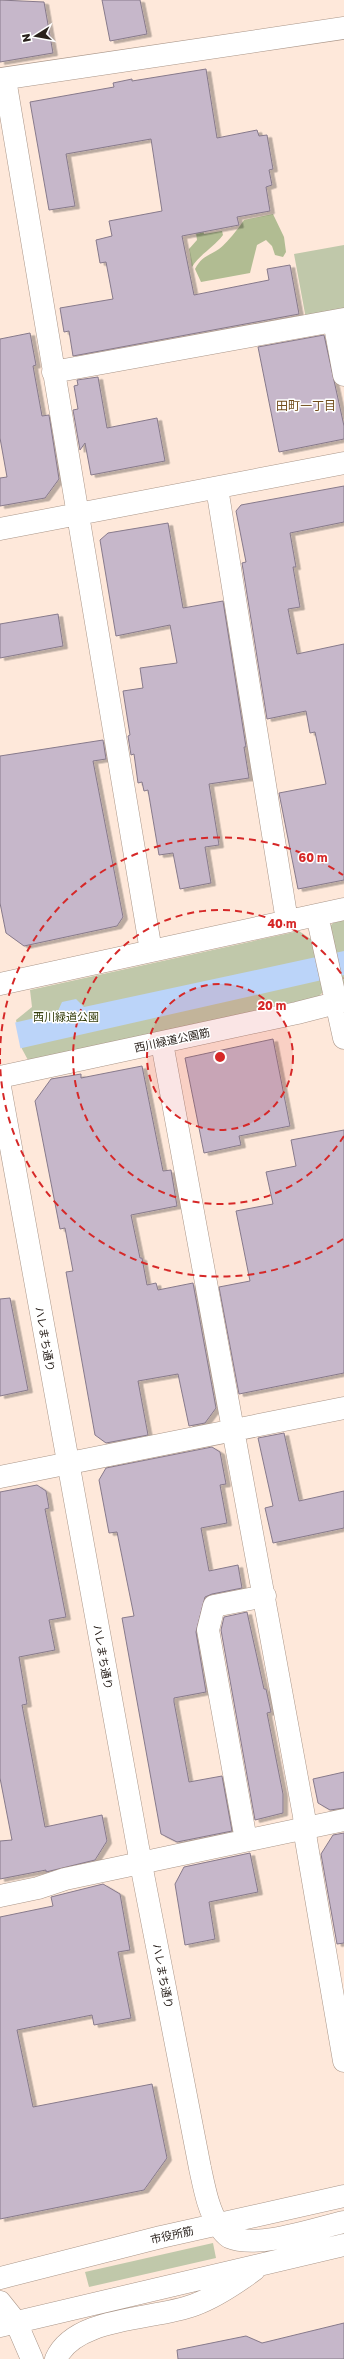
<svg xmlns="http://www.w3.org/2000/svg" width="344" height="2359" font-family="'Golos Text','Noto Sans JP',sans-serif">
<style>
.green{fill:#c0c8aa}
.forest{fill:#b1bc92}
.water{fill:#bbd4f9}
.pier{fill:#fee8da}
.building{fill:#c6b7ca;stroke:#877a8b;filter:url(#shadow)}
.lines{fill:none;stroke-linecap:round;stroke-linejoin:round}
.minor-casing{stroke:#aa9689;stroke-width:23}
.minor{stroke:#fff;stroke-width:22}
.ring{fill:none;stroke:#d62828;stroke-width:2;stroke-dasharray:7 5}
.labels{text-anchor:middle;stroke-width:3;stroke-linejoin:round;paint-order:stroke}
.park-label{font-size:11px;fill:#343d0b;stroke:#fff}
.street-label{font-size:11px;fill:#29211c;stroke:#fff}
.neighbourhood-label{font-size:12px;fill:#714d1d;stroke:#fff}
.centre{fill:#d62828;stroke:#fff;stroke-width:2}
.ring-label{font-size:12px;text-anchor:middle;font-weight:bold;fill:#d62828;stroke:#fff;stroke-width:3;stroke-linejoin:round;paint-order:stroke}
</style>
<defs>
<filter id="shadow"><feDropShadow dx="4.5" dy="2.5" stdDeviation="0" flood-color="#0004"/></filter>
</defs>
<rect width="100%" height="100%" fill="#fee8da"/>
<path class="green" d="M344 245V311L306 319 294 254Z
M344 920V985L341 982 329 927 333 923Z
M299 931 315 942 324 991 318 997 28 1060 22 1049 16 1020 32 1007 30 990Z
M213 2243 216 2258 89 2287 85 2272Z"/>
<path class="forest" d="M200 213 204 234 222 231 223 235C213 248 200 254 192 267L189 249 197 240 195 226Z
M273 214 284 237 286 252 283 257 275 255 272 246 266 240 257 245 250 273 201 282 195 269C202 256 207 257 219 249 226 244 239 228 244 220Z"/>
<path class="water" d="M344 951V975L0 1053V1026L57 1013 62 1002 76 999 84 1007Z"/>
<path class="pier" d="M15 1022 21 1051 0 1055V1025Z"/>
<path class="building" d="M0 0 44 2 53 53 0 62Z
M102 0H140L147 34 110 41Z
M206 69 217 138 257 130 259 136 267 135 273 169 269 170 272 185 266 187 270 211 237 217 239 225 182 236 194 295 269 280 267 269 290 265 299 314 73 356 69 331 64 332 60 308 113 299 106 262 100 263 96 240 112 236 109 221 162 211 151 139 66 154 75 206 49 210 30 102 114 87 113 83 132 79V81Z
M30 333 36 365 33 366 42 416 49 415 59 479 45 498 0 506V478L7 477 0 438V339Z
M324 335 344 426V439L279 452 258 347Z
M98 377 107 428 157 418 165 461 91 475 85 443 80 450 73 410 78 409 74 386 78 385 77 380Z
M344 486V522L290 533 296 567H293L300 607 288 609 297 654 344 644V880L298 889 279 793 326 784 315 732 310 733 306 711 267 719 242 563 246 562 236 511 241 505Z
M168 523 183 608 223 601 246 747H244L249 778 209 784 219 845 205 847 211 883 180 889 173 853 159 855 148 790 144 791 142 782 138 783 134 754 131 755 128 736 130 735 123 691 143 688 140 668 177 663 170 625 116 636 100 540 108 533Z
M58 614 63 646 0 658V624Z
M103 740 106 759 93 761 123 917 117 926 24 946 6 933 0 903V756Z
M273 1039 290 1126 239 1136 241 1145 204 1153 185 1058Z
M142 1066 163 1171 171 1170 177 1206 131 1215 140 1258H142L147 1285 156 1283 158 1290 193 1283 216 1408 205 1423 189 1426 178 1374 138 1381 148 1435 106 1443 95 1435 66 1272 73 1271 65 1228 60 1229 35 1101 51 1079 81 1074V1078Z
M344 1130V1373L239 1394 219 1287 250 1281 236 1211 273 1204 266 1172 296 1166 291 1140Z
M10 1298 28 1390 0 1396V1299Z
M284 1433 299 1501 344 1491V1528L273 1543 265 1508 273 1506 258 1438Z
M212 1447 220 1452 226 1484 220 1485 227 1523 201 1528 209 1571 238 1565 242 1588 212 1594 205 1597 196 1632 206 1692 174 1698V1702L189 1782 222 1776 232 1831 177 1842 161 1834 122 1618 134 1616 117 1532 109 1533 99 1480 106 1468Z
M37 1485 46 1491 49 1508 45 1509 66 1617 49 1620 55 1650 19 1657 27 1704 22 1705 45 1827 102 1815 107 1841 95 1860 46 1872V1870L0 1879V1841L12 1840 0 1778V1492Z
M247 1612 264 1689H266L271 1712 267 1713 283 1794V1813L255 1820 221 1630 224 1617Z
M344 1772V1808L330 1810 318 1803 313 1779Z
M344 1833V1943L337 1944 321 1854 333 1835Z
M250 1853 258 1892 209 1902 215 1939 185 1945 175 1884 184 1867Z
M103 1884 120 1894 130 1950 118 1952 131 2018 94 2025 92 2015 17 2030 33 2107 152 2084 167 2158 144 2190 0 2219V1917L53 1906 51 1897Z
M344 2323V2359H178L177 2350 246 2336 262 2343Z"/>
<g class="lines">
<g class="minor-casing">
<path id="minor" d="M0 79 344 28
M5 79 151 951
M334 321 344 375
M53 372 344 319
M217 488 287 921
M0 529 344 463
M317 915 344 1038
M0 984 344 909
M162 1043 304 1816 306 1840 344 2061
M0 1077 297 1013 344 1001
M0 1087 141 1864 200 2168C204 2186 208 2210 219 2226 221 2229 226 2235 229 2237 258 2249 314 2229 344 2222
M0 1477 344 1408
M246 1840 208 1630 214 1606 265 1596
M0 1896 38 1888 65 1879 344 1820
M0 2278 161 2237 344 2196
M0 2302 16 2322 32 2359
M0 2326 344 2245
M56 2359C75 2316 155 2320 194 2305 216 2297 235 2284 254 2270"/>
</g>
<use href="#minor" class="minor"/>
</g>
<circle cx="220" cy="1057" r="73" fill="#d62828" fill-opacity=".12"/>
<g class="ring">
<circle cx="220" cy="1057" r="73"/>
<path d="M344 1136A147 147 0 1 1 344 978"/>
<path d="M343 1239A220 220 0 0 1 0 1059M0 1055A220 220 0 0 1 343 875"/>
</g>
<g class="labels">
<g class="park-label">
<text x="66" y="1021">西川緑道公園</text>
</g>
<g class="street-label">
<text transform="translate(172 1040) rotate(-12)" y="4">西川緑道公園筋</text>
<text transform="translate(45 1339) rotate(80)" y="4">ハレまち通り</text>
<text transform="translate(103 1657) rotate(80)" y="4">ハレまち通り</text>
<text transform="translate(163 1976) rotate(79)" y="4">ハレまち通り</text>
<text transform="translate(172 2235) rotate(-13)" y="4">市役所筋</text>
</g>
<g class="neighbourhood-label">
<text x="306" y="410">田町一丁目</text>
</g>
</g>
<circle cx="220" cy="1057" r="6" class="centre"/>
<g class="ring-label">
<text x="313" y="862">60 m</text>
<text x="282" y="928">40 m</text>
<text x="272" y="1010">20 m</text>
</g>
<g transform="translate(36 36) rotate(259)" stroke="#ffffff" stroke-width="3" paint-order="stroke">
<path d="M0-3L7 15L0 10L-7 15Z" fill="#29211c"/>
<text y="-6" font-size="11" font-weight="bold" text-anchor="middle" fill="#29211c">N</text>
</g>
</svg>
